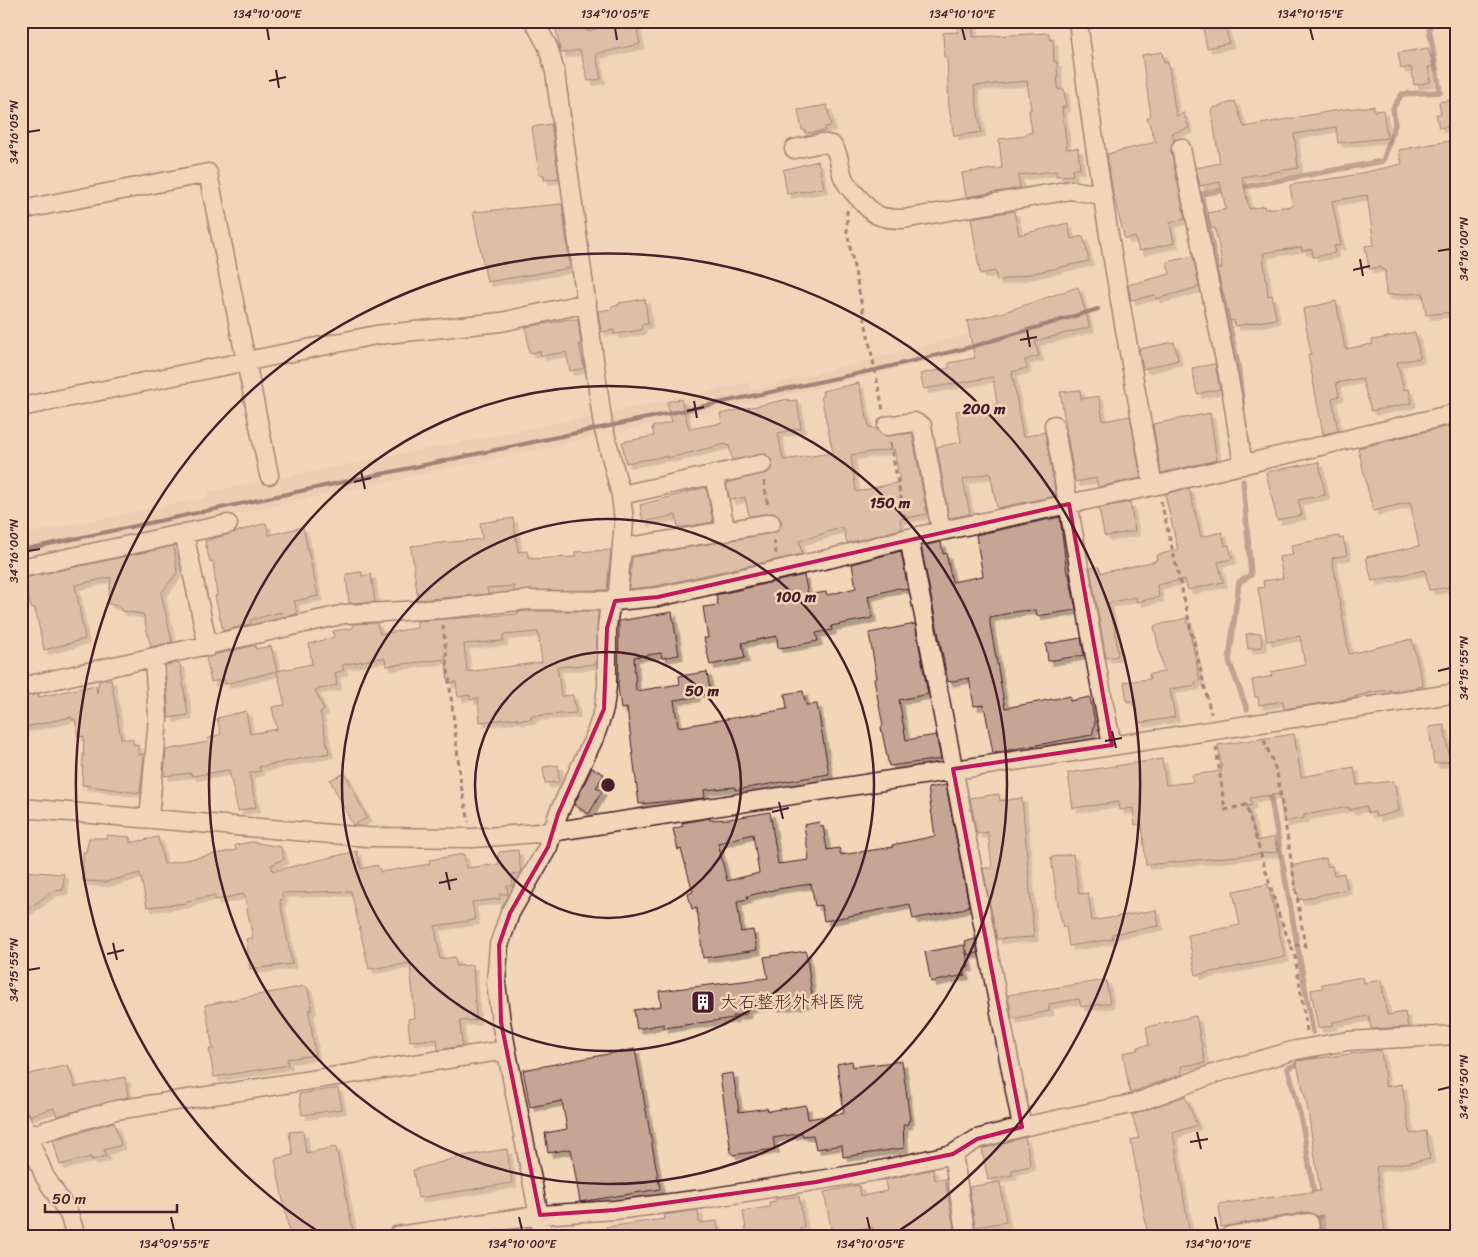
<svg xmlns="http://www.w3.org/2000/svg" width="1478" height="1257" font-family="Sriracha,'Klee One',sans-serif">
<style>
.built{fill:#e4c7ad}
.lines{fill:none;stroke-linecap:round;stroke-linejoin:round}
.stream{stroke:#88635f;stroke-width:5.5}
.building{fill:#c5a593;stroke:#4a1f2b;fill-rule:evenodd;filter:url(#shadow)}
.minor-casing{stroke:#4a1f2b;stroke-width:21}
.path{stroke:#4a1f2b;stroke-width:3;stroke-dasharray:5 4;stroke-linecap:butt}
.minor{stroke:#f1d6b8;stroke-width:18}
.rail{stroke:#4a1f2b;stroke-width:4}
.marked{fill:none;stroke:#c2185b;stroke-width:4;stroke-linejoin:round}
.ticks{fill:none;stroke:#4a1f2b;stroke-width:2}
.ring{fill:none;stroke:#4a1f2b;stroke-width:2.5}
.labels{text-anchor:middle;stroke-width:5;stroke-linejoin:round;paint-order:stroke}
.poi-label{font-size:18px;fill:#4a1f2b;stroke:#f1d6b8;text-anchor:start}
.centre{fill:#4a1f2b;stroke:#f1d6b8;stroke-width:2.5}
.ring-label{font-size:15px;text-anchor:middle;font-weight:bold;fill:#4a1f2b;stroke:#f1d6b8;stroke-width:5;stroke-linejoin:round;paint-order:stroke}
.neatline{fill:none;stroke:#4a1f2b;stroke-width:2}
.ticks-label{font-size:12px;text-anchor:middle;fill:#4a1f2b}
</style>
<defs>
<filter id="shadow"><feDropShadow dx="4.5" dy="4.5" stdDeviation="0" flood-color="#0004"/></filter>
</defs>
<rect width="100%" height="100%" fill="#f1d6b8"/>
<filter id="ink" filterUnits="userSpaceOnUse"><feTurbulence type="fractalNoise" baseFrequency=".02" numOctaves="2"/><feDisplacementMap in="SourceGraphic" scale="10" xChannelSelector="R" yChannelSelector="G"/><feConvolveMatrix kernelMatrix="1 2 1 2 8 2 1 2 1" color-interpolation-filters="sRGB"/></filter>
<g filter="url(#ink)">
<path class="built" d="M970 334 972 351 872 375 750 404 21 560V535L208 497 207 492 593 416 749 382 751 390Z"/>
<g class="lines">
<path class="stream" d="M1238 188 1383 161 1395 125 1393 108 1402 94 1440 92 1428 21
M1229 189 1201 194 1238 365 1243 409
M1243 481 1251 575 1239 582 1229 661 1247 709
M1269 788 1313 1032
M1315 1199 1302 1123 1288 1068 1317 1056
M1317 1208 1323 1236"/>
</g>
<path class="building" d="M554 21H584L586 31 635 21 640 44 596 54 601 79 588 81 580 50 561 53Z
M958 21H973V37L1049 33 1050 40H1053L1054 62H1057L1058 90 1064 89 1066 107H1062L1067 149 1078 148 1080 169H1072L1073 175 1057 176 1056 171 1018 175 1020 188 966 197 962 173 1002 168 999 139 1026 136V133H1032L1029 110H1031L1027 81 974 86 981 132 954 136 949 108 947 57H944L943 33 958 32Z
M1225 24 1229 43 1207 48 1203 28Z
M1428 48 1433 66 1428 67 1430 82 1414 85 1411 67 1401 69 1398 53Z
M1162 52 1164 63 1168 62 1176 116 1184 113 1189 128 1172 133 1174 140 1171 150 1185 219 1170 223 1174 243 1139 251 1135 237 1125 239 1113 194 1107 154 1156 142 1147 118 1151 116 1142 55Z
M1457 99V125L1439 128 1436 114H1441L1439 102Z
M1235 101 1244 127 1338 110 1374 106V111L1383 110 1387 138 1338 143 1336 127 1294 134 1298 168 1242 177 1249 209 1264 206 1265 209 1293 206 1290 185 1343 177 1402 164 1399 150 1454 140 1457 158V260L1452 261 1456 307H1451L1452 312 1426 315 1423 293 1386 295 1385 270H1382L1381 267 1369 269 1365 246 1374 245 1367 195 1332 201 1341 245 1334 246 1335 253 1313 257 1312 249 1302 251V247L1263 253 1268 296 1272 295 1276 319 1235 326 1234 320 1230 321 1217 269 1222 268 1220 252 1215 228 1211 229 1208 213 1226 209 1220 182 1200 186 1196 168 1220 163 1211 109Z
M827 105 831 126 825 127V131L805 133V130H802L798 110Z
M551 124 559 178 544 180V175H539L532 127Z
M818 161 824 188 787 194 783 170Z
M562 204 570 268 487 282 473 212Z
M1014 211 1019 235 1068 223 1071 239 1083 236 1089 261 997 281 995 271 980 274 971 218Z
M1193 256 1199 287 1156 299 1155 295 1131 300 1128 285 1170 274 1167 262Z
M1078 287 1090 327 1035 341 1039 356 1025 360 1027 368 1012 372 1023 437 1045 432 1056 496 997 508 990 473 963 479 970 514 949 518 937 447 961 442 956 411 997 404 993 377 924 389 920 374 949 368V363L975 358 967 321 1001 313Z
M645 299 648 324H642L641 330 614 334V330L601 332 598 311 612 309V306L619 305V303Z
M1336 301 1345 349 1373 344 1372 340 1415 332 1420 358 1397 362 1404 390 1409 389 1412 403 1371 411 1362 378 1336 383 1339 396 1332 398 1338 431 1323 434 1308 354H1311L1303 309Z
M570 319H578L581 344H579L584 368 570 371 566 352 541 356 540 351 529 353 526 327Z
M1174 342 1178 360 1143 369 1139 349Z
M1215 364 1220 389 1197 394 1192 368Z
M859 383 869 427 877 429 884 436 912 433 927 514 900 519 902 529 847 543 843 527 799 541 802 554 656 586 629 589 632 557 773 533 778 531 782 522 774 513 749 516 745 497 730 500 726 483 769 472 772 462 766 454 732 460 729 445 727 446 726 444 668 458 667 456 626 463 622 442 654 436 652 427 672 422 667 402 681 399 689 429 722 423 720 414 788 399 789 401 797 400 801 428 778 433 783 460 833 453 821 396 823 395 822 391ZM894 449 900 482 856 492 851 455Z
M1080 390 1081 399 1099 396 1103 421 1130 416 1141 478 1098 487 1096 478 1075 482 1060 392Z
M1210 413 1217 460 1161 473 1153 424Z
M1457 424V586L1429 590 1425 570 1372 581 1366 557 1419 546 1410 502 1373 511 1358 448Z
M1319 462 1325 495 1298 500 1302 515 1277 520 1266 472Z
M706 487 713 522 678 528 676 515 643 522 640 505Z
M1189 488 1201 537 1222 532 1225 546 1229 545 1232 559 1218 562 1223 582 1188 590 1185 579 1157 585 1159 597 1137 602 1136 597 1108 603 1115 628 1118 656 1106 658 1090 568 1099 567 1101 573 1156 561 1157 555 1178 550 1165 494Z
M1130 502 1135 531 1106 536 1104 534 1099 508Z
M1060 517 1067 574H1069L1076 610 1037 616 1036 610 1020 611 990 617V624L1005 708 1070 696V701L1090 697 1095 723 1092 735 993 753 984 705 974 706 969 678 948 682 921 546 941 542 943 554 946 553 952 582 983 576 976 535Z
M513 518 518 552 527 551 529 559 575 557V552L611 550 607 590 514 591V586L487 588 488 594 418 600 411 546 482 539 480 523Z
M266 523 269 535 303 527 318 596 294 601 297 614 282 617 281 612 250 620 251 624 223 631 215 596H217L213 561 210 562 205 541Z
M1339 536V539L1343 538 1347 555 1332 558 1349 654 1412 639 1423 686 1391 692V690L1374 692 1341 700 1284 709 1283 701 1259 705 1258 697H1255L1252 680 1272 676 1271 672 1305 665 1300 636 1267 641 1258 588 1264 587 1263 581 1283 578 1279 557 1293 555 1291 545Z
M174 546 177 573 161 593 172 642 151 647 143 614 121 611 120 606 108 604 111 577 75 585 85 639 44 650 35 608H31L24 578Z
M901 551 908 590 898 588 868 596 872 618 831 626 832 630 816 633 818 641 793 646 778 648 777 636 742 643 745 658 710 665 704 638H708L703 607 718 605 716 595 804 575 808 595 826 592 827 595 856 588 852 564Z
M362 572V576L371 574 375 602 349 603 346 574Z
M529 611H598L596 664 557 667 561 696 573 695 576 713 531 716 532 719 517 720V718L480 722 478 698 470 700V695L458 697 456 682 448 683 446 659 386 666 385 658 374 659 342 665 344 670 335 673 337 685 315 690 324 710 320 712 329 753 259 767 260 771 249 773 256 807 238 811 229 770 192 776 191 773 164 776 166 750 208 742 207 739 221 734 217 718 246 711 250 734 277 729 272 707 285 705 277 671 312 664 309 644 334 637 333 631 353 628 352 624 377 623 380 634 417 628V621L517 614V612ZM538 632 542 662 467 672 464 644 503 641V635Z
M672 612 679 655 662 658 661 653 634 657 636 691 680 684 679 676 707 672 710 691 695 693 696 697 674 700 678 727 787 709 785 694 803 691 806 705 817 704 829 774 735 790V787L704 790 705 798 639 804 627 708 621 709 618 687 619 621Z
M1187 618 1200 681 1195 682 1196 685 1170 689 1175 717 1139 723 1135 700 1127 702 1124 682 1150 679 1149 674 1164 672 1154 626Z
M915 624 928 694 899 700 906 740 936 735 941 759 889 766 881 727 883 726 874 679 877 678 869 633Z
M1261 633 1262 647 1248 649 1246 634Z
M1081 638 1084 655 1048 661 1046 644Z
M255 645 256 649 271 646 277 671 225 684 224 679 211 682 206 657Z
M176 663 180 664 188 715 169 718 165 665Z
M111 679 121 739H133V744L138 745V755L144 754 140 793 82 785 84 736 78 737 75 719 72 720 71 717 21 728V697L39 694V697L96 685 97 693 99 681Z
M1444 725 1450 761 1434 764 1429 727Z
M1294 734 1301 777 1354 767 1357 785 1394 781 1399 811 1376 817 1375 812 1368 813 1366 806 1350 810 1349 807 1304 815V818L1284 822 1279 794 1250 798 1252 805 1247 806 1257 841 1274 837 1277 852 1146 865 1142 824 1135 825 1133 808 1120 810 1119 802 1073 808 1068 773 1162 759 1166 785 1193 782 1192 775 1222 771 1218 745Z
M558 765 559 782 545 783 543 767Z
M592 768 604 774 596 788 602 791 589 814 574 805Z
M345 773 367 818 353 825 330 780Z
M946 785 969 906 960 910 913 919 910 904 824 921 821 905 815 906 811 884 777 889 747 896 748 899 737 901 741 932 753 930 757 950 703 958 697 908 692 909 688 894 693 892 681 849 678 850 673 829 683 826 682 823 710 818V820L729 819 770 812 778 864 809 860 804 825 819 822 820 826H823L827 850 839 848 841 855 893 847 892 845 935 836 928 788ZM753 834 759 873 727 881 718 843Z
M999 794 1000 801 1022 798 1034 937 997 939 983 868H992L988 832 977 834 970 798Z
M107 835 130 837V843L158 837 164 864 236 850 235 845 252 842 281 847 284 859 271 865 273 871 357 851 361 869 377 865 381 872 430 864 429 860 464 854 466 868 499 864 498 854 500 852 518 850 521 873 512 875 513 886H507L508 894H499L500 899 472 902 475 920 435 926 440 959 455 957 456 966 473 965 476 1020 460 1021 462 1046 438 1050 437 1039 410 1041 408 1019 415 1018 410 963 369 969 351 891 282 893 283 899 280 900 292 964 250 969 246 939 253 938 244 894 215 900V895L187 901V903L147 907 140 873 106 882 83 881V852H86L89 838H107Z
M1073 854 1079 894 1088 893 1092 921 1156 910 1159 926 1112 934 1113 939 1069 946 1066 927H1063L1058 906 1051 857Z
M1326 858 1328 867 1332 866 1334 875 1344 873 1347 889 1299 900 1291 866Z
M21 871 64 874 63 890 53 891 21 914Z
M1268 884 1285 957 1196 975 1188 935 1240 925 1233 891Z
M975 939 978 953 968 955 965 942Z
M964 945 969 967 963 968 965 975 931 982 925 952Z
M806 951 813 1002 785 1006 774 1007V1004L746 1008 747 1014 733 1016 734 1018 664 1028V1024L637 1029 634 1010 661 1006 659 991 768 978 764 957Z
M1363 977 1364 983 1381 980 1387 1015 1405 1012 1408 1027 1371 1029 1369 1016 1333 1022V1025L1318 1028 1311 990 1323 988 1322 984Z
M1106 980 1110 1003 1081 1007 1079 999 1049 1004V1011L1012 1019 1008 995Z
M305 986 308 988 312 1010H309L315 1055 287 1059 288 1065 214 1077 209 1049H213L205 1005Z
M1196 1016 1205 1063 1181 1066 1182 1074 1130 1093 1123 1053 1138 1050V1047L1149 1045 1146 1027Z
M635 1049 660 1189 580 1202 571 1149 548 1153 545 1133 567 1129 562 1101 530 1107 523 1070Z
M1381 1050 1386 1087 1402 1084 1410 1134 1426 1131 1430 1159 1376 1167 1385 1232 1357 1236H1326L1323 1215 1317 1216 1308 1212 1221 1227 1219 1204 1320 1191 1307 1105 1296 1061Z
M852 1061 853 1067 902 1061 910 1120 908 1121V1124L903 1125 904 1148 843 1157 842 1145 816 1149 813 1135 803 1136 802 1133 773 1138 775 1149 733 1155 731 1152 720 1075 733 1073 739 1112 767 1108 768 1111 806 1105 808 1119 844 1113 837 1064Z
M68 1065 75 1087 125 1077 128 1097 57 1116 54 1108 31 1115 23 1110 21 1076Z
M338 1088 342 1109 302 1115 299 1094Z
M1185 1096 1197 1125 1173 1133 1190 1236H1148L1131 1140 1139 1138 1132 1115Z
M114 1122 121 1145 104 1150 106 1156 92 1160 91 1157 60 1165 53 1140Z
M303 1131 306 1153 336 1147 353 1231 321 1236H290L275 1159 293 1155 289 1132Z
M1025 1137 1031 1166 1012 1170V1175L988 1180 982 1149Z
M507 1149 512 1183 418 1198 413 1170 463 1156Z
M933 1169 935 1180 945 1179 954 1230 952 1231 953 1236H874L873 1227 832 1233 824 1192 859 1185 861 1196 887 1191 885 1180Z
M1000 1182 1006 1222 975 1227 969 1187Z
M799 1196 804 1227H800L801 1236H747L743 1211 770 1207 769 1202 775 1201V1199Z
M698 1210 699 1223 717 1221 719 1236H607L606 1227 665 1219 664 1215Z"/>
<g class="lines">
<g class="minor-casing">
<path id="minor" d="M534 21 548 47 555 72 603 426 621 495 624 521 618 592 609 612 607 628V686L604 709 595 736 558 814 548 847 510 913 499 945 496 983 501 1022 543 1236
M1078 21C1097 177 1125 332 1153 486
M1181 148 1232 394 1243 465
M794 149 821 143 832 145C840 154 839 166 843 177 846 185 852 191 857 196 873 215 878 219 903 219L1071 190 1102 195
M21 210 208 173 269 475
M21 407 376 335 501 322 587 303
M1054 425C1074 532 1090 639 1112 745
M887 426 914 422 922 426 941 531
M714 475 726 532
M621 495 762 464
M184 533 208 647
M909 538 1022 1127
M623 548 771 523
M21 568 228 524
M21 687 345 614 442 609 529 600 615 601 658 597 832 558 909 538 1158 485 1457 413
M21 808 367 837 473 838 551 832 1457 693
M149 819 158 719 154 658
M21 1120 45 1177 69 1214 76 1236
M28 1136 116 1110 506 1050
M953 1154 966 1236
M397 1236 540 1215 615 1210 703 1199 876 1171 953 1154 977 1139 1022 1127 1136 1103 1216 1073 1296 1050 1348 1041 1457 1035
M1230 1236 1309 1223 1311 1236"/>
</g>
<path class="path" d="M847 210V232L883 410
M890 443 906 523
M764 481 768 507
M1161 501 1211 714
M774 540 776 554
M443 625 461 785 469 822
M1264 740 1277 773 1305 946 1290 944
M1216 747 1225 810 1246 805 1279 915 1295 956 1307 1031"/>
<use href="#minor" class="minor"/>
<path class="rail" d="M21 550 875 370 971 347 1098 309"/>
</g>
</g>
<path d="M0 0H1478V1257H0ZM1069 504 1112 745 953 769 1022 1127 977 1139 953 1154 816 1182 615 1210 540 1215 501 1022 499 945 510 913 548 847 558 814 604 709 607 628 615 601 658 597Z" fill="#f1d6b8" fill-opacity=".55" fill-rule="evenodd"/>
<path class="marked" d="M1069 504 1112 745 953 769 1022 1127 977 1139 953 1154 816 1182 615 1210 540 1215 501 1022 499 945 510 913 548 847 558 814 604 709 607 628 615 601 658 597Z"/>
<path class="ticks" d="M267 28 269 40M615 28 617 40M962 28 965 40M1310 28 1313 40M276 70 279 88M269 81 286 77M28 132 40 130M1438 251 1450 249M1360 259 1363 276M1353 270 1370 266M1027 330 1030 347M1020 340 1037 337M694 401 697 418M687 411 704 407M361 471 365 489M354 482 371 478M28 551 40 549M1438 671 1450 668M1112 731 1116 748M1105 741 1122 738M779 802 783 819M772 812 789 808M446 872 450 890M439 883 457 879M113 943 117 960M107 954 124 950M28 970 40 968M1438 1090 1450 1087M1197 1132 1201 1149M1190 1142 1208 1139M171 1217 174 1230M519 1217 522 1230M867 1217 870 1230M1215 1217 1218 1230"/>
<g class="ring">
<circle cx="608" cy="785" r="133"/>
<circle cx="608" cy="785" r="266"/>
<circle cx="608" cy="785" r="399"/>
<path d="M322 1234A532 532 0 1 1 894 1234"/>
</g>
<defs>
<g id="building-square" transform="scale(1.25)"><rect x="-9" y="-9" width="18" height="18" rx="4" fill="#4a1f2b" stroke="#f1d6b8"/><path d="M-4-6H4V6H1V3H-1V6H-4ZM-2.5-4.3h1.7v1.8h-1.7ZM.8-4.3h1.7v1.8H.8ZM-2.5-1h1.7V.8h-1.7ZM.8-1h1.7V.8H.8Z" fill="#fff"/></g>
</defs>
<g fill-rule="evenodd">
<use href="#building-square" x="703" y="1002"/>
</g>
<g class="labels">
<g class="poi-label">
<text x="720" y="1008">大石整形外科医院</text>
</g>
</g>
<circle cx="608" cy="785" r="8" class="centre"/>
<g class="ring-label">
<text x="984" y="414">200 m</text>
<text x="890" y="508">150 m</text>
<text x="796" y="602">100 m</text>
<text x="702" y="696">50 m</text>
</g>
<rect width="1478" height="1257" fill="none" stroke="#f1d6b8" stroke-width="55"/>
<path d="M45 1204v8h132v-8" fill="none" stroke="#4a1f2b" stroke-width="2.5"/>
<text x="52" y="1204" font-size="15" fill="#4a1f2b" stroke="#f1d6b8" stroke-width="4" paint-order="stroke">50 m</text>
<rect x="28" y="28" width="1422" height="1202" class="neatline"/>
<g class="ticks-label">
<text x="267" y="18">134°10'00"E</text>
<text x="615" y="18">134°10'05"E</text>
<text x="962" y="18">134°10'10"E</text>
<text x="1310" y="18">134°10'15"E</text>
<text transform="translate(14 132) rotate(-90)" y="4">34°16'05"N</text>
<text transform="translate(1464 249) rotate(-90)" y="4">34°16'00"N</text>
<text transform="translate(14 551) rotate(-90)" y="4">34°16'00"N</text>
<text transform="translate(1464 668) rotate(-90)" y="4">34°15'55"N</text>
<text transform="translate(14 970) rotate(-90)" y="4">34°15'55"N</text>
<text transform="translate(1464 1087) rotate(-90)" y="4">34°15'50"N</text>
<text x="174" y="1248">134°09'55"E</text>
<text x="522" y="1248">134°10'00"E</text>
<text x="870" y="1248">134°10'05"E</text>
<text x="1218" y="1248">134°10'10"E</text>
</g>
</svg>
